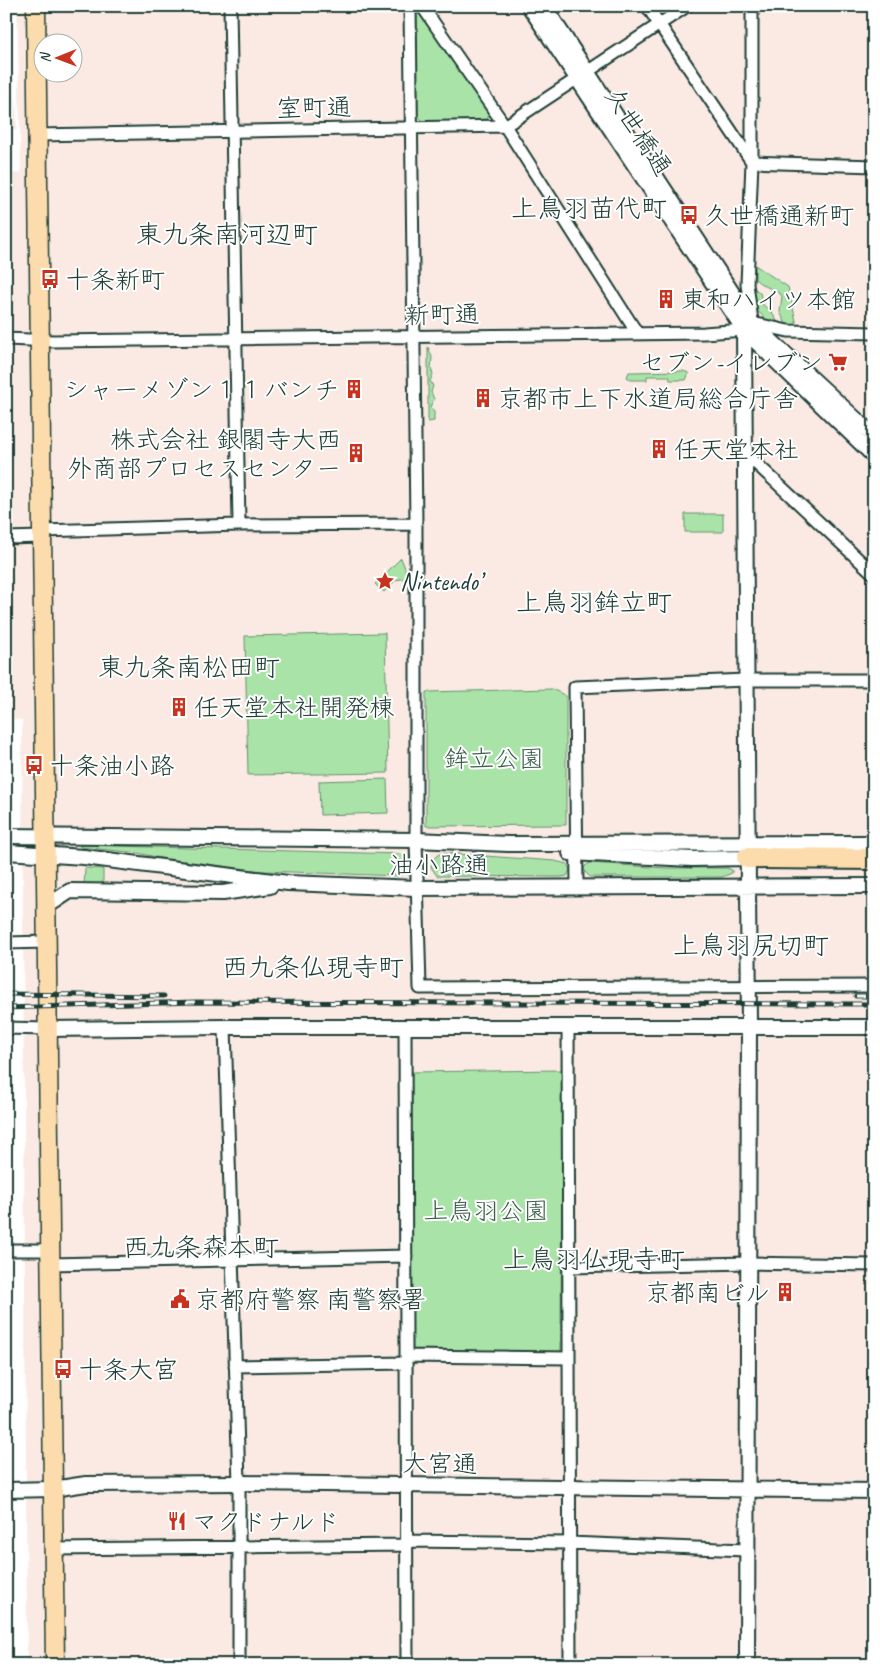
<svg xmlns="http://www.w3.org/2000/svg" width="880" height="1671" font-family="Caveat,'Klee One',sans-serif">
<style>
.built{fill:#faeae3;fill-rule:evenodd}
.green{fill:#aae3a8;stroke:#64906e}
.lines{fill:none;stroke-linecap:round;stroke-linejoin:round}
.minor-casing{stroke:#1f3d34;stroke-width:15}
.tertiary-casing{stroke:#1f3d34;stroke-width:18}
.primary-casing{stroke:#1f3d34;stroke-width:21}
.motorway-casing{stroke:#1f3d34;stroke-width:24}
.minor{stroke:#fff;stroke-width:11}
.tertiary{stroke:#fff;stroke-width:14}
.primary{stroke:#fcdcac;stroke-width:18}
.motorway{stroke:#fcdcac;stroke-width:20}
.rail-casing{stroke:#1f3d34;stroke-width:5}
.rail{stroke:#fff;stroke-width:3;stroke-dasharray:9;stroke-linecap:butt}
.labels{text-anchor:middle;stroke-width:4;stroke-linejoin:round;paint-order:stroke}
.street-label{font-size:25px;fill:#1f3d34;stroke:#fff}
.poi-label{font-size:25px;fill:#1f3d34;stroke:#fff;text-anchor:start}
.park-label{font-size:25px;fill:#3b5e4b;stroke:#fff}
.neighbourhood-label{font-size:26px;fill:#1f3d34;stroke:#fff}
</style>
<rect width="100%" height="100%" fill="#fff"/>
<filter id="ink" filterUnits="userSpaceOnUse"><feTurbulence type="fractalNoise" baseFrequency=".02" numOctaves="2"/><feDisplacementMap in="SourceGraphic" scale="10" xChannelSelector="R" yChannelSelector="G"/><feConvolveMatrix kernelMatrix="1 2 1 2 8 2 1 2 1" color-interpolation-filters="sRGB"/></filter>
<g filter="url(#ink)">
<path class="built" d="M17 6H874V1665H27L22 720 6 719V174L21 173ZM42 42H72V72H42Z
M16 97 17 130H6V98Z"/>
<path class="green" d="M422 11 490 113 487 119 424 122 418 116 417 14Z
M755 265 788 287 797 325 787 326 780 312 782 296C776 289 764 288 755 279Z
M754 288 760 293 763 305 771 311 780 326 770 324 754 307Z
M428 347 432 357 431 369 433 374 430 381 433 386 431 392 434 399 430 407 434 412V421L428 422Z
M683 371 689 373 686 380H670L669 376H647V380H631L627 377 629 372H632Z
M685 514H723V532H685Z
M401 558 405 568 406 578 396 580 384 592 375 584Z
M385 633 388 773 248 775 245 636Z
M552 689 566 696V825L426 826V692Z
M387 779 388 813 320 815 319 781Z
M80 845 400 854 406 857 408 867 405 873 398 876 237 870 182 863 138 853 80 847Z
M443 853 555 861 567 864 570 870 567 876 560 877 437 876 431 867C433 859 435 855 443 853Z
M590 863 666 868H727L732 870V873L722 877H590L584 871 585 866Z
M85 868 103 869V887H84Z
M562 1070 561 1349 558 1353 415 1351 412 1348 411 1072Z"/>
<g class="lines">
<g class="minor-casing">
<path id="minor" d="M230 6 239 525
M410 6 416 524V840L420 988 874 986
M422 6 505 126 637 333
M647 6 752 162
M37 135 505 126 687 6
M752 162 874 166
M752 321 747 284 752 162V6
M6 339 53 341 704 333 744 330 752 323 788 331 874 333
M744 452 874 574
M42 531 239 525 416 524
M6 538 42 537
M577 886 575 687 746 680H874
M6 943 46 942
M405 1026 407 1665
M568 1026 570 1665
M225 1027 239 1483V1665
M6 1028 47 1029
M6 1250H50
M50 1264 406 1256
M569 1267 748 1263 874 1265
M406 1356 569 1358
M235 1366 406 1363
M406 1541 569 1543 746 1550
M54 1549 406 1545"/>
</g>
<g class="tertiary-casing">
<path id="tertiary" d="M529 6 744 330 874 456
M544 6 752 323 874 436
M744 330 749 1026 747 1665
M6 836 416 840 508 844 874 843
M6 852 84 857 288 883 417 888 874 886
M570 853 692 859 747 858
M46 907 70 891 223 893 270 886
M47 1029 225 1027H874
M6 1490 53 1489 86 1484 239 1483 874 1491"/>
</g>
<g class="primary-casing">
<path id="primary" d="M36 6 55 1665"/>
</g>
<g class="motorway-casing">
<path id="motorway" d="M747 858 874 859"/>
</g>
<use href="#minor" class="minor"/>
<use href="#tertiary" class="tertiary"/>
<use href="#primary" class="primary"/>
<use href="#motorway" class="motorway"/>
<g class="rail-casing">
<path id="rail" d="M6 994 164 996
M856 996H874
M6 1008 194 1002 874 1004"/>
</g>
<use href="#rail" class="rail"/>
</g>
</g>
<defs>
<g id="bus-bare" transform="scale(1.5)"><path d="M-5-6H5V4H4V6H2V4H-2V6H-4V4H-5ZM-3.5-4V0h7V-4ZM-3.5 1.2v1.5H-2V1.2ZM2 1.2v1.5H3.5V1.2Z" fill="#c8321e" stroke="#fff" stroke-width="2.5" paint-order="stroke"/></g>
<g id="building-bare" transform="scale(1.5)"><path d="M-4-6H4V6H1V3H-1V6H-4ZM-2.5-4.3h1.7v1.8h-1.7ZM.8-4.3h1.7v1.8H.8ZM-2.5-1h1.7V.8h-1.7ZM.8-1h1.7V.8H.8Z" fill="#c8321e" stroke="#fff" stroke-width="2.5" paint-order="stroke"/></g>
<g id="supermarket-bare" transform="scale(1.5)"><path d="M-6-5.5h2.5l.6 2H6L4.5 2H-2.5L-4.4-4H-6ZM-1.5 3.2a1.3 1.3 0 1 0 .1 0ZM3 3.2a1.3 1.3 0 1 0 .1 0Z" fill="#c8321e" stroke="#fff" stroke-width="2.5" paint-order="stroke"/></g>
<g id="sight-bare" transform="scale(1.5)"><path d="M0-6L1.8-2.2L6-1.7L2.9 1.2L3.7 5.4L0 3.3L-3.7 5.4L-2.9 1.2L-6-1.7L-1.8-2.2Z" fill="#c8321e" stroke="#fff" stroke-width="2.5" paint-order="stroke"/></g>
<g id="civic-bare" transform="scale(1.5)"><path d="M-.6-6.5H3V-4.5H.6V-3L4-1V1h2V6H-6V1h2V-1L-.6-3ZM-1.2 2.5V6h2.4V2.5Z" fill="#c8321e" stroke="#fff" stroke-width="2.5" paint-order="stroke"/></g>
<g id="restaurant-bare" transform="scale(1.5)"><path d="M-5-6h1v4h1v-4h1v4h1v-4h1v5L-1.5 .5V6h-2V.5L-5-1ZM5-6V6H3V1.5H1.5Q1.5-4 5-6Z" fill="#c8321e" stroke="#fff" stroke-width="2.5" paint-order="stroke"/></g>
</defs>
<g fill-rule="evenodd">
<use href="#bus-bare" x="689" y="215"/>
<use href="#bus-bare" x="50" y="279"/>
<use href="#building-bare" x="666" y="299"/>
<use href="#supermarket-bare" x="838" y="362"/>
<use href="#building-bare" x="354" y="389"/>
<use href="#building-bare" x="483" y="398"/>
<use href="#building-bare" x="659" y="449"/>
<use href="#building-bare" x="356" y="453"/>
<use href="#sight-bare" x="385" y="581"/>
<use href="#building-bare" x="179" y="707"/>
<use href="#bus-bare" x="34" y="765"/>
<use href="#building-bare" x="785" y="1292"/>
<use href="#civic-bare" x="180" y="1299"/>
<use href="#bus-bare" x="63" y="1369"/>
<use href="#restaurant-bare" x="177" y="1521"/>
</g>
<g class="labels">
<g class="street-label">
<text transform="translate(314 107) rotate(-1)" y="9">室町通</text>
<text transform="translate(639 131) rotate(57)" y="9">久世橋通</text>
<text transform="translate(442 314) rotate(-1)" y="9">新町通</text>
<text x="439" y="873">油小路通</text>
<text transform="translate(440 1463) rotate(1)" y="9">大宮通</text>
</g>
<g class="poi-label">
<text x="704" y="224">久世橋通新町</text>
<text x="65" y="288">十条新町</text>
<text x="681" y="308">東和ハイツ本館</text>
<text x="823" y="371" text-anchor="end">セブン-イレブン</text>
<text x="339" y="398" text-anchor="end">シャーメゾン１１バンチ</text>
<text x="498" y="407">京都市上下水道局総合庁舎</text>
<text x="341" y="448" text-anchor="end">株式会社 銀閣寺大西<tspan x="341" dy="29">外商部プロセスセンター</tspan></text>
<text x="674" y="458">任天堂本社</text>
<text x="400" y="590">Nintendo’</text>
<text x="194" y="716">任天堂本社開発棟</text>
<text x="49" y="774">十条油小路</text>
<text x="770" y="1301" text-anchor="end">京都南ビル</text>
<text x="195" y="1308">京都府警察 南警察署</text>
<text x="78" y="1378">十条大宮</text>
<text x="192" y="1530">マクドナルド</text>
</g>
<g class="park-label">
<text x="494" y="767">鉾立公園</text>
<text x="486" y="1219">上鳥羽公園</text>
</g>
<g class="neighbourhood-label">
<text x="589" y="217">上鳥羽苗代町</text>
<text x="227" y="243">東九条南河辺町</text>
<text x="594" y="611">上鳥羽鉾立町</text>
<text x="189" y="676">東九条南松田町</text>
<text x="751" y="954">上鳥羽尻切町</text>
<text x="313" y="976">西九条仏現寺町</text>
<text x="201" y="1256">西九条森本町</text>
<text x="594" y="1268">上鳥羽仏現寺町</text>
</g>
</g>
<rect width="880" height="1671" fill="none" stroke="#fff" stroke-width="25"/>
<rect x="12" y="12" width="855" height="1646" fill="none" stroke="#1f3d34" stroke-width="2" filter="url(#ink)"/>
<g transform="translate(58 58) rotate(269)"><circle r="24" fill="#ffffff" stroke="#a5b1ae"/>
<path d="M0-4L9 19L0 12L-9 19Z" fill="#c8321e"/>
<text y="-8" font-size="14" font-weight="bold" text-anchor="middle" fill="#1f3d34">N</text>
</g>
</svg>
